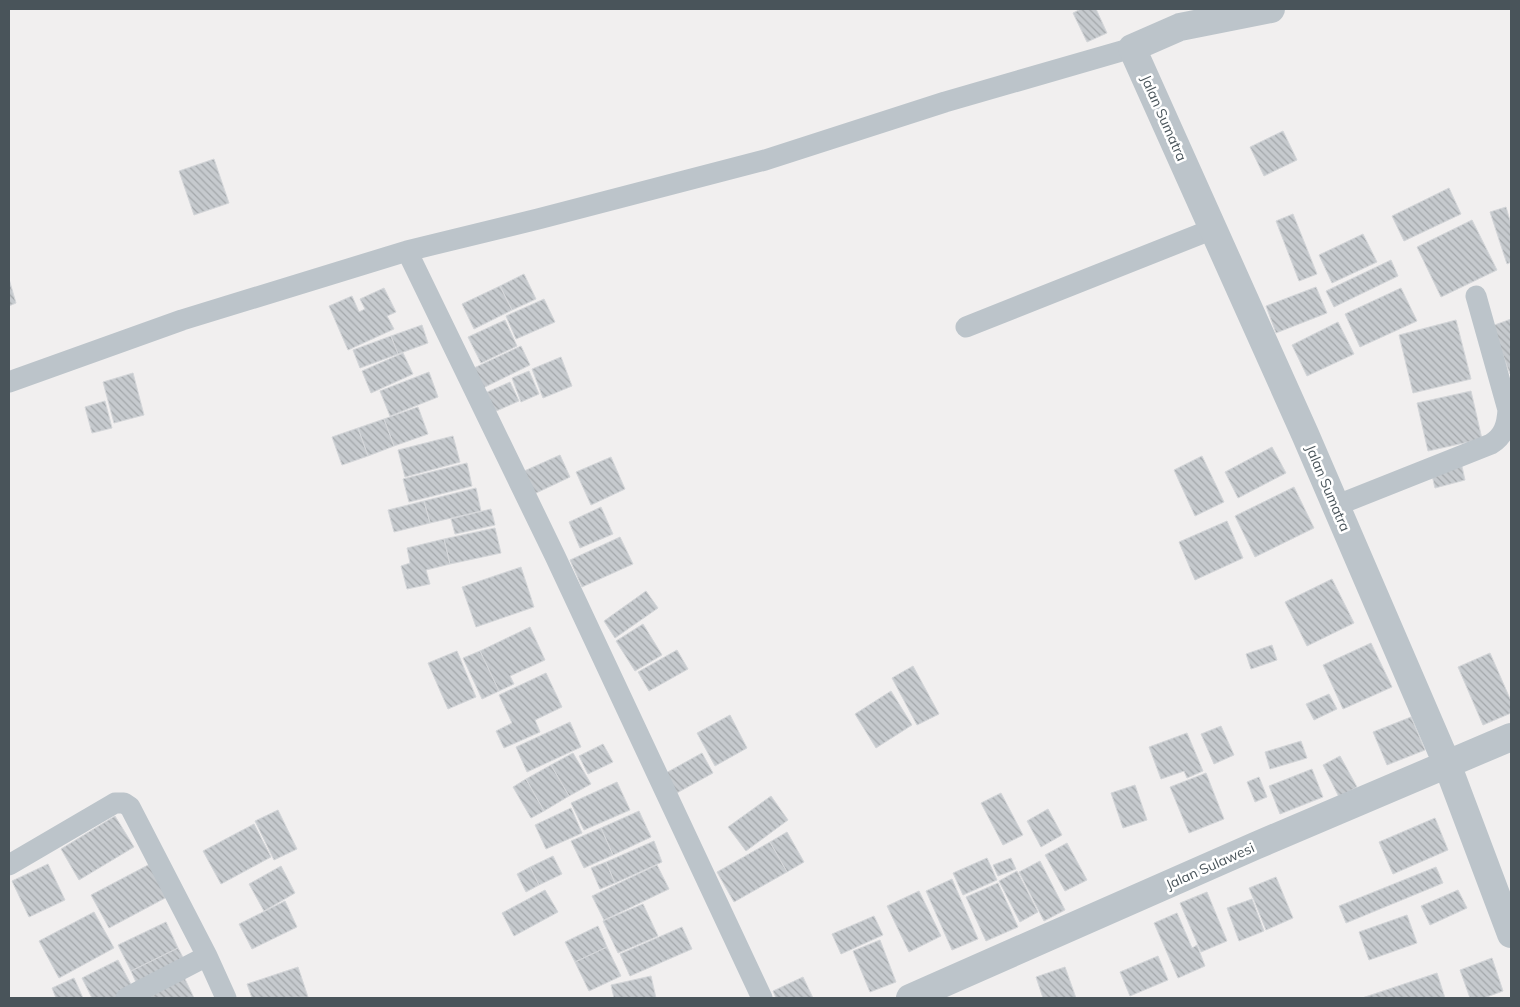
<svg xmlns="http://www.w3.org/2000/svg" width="1520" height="1007" font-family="Mulish,sans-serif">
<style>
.building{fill:url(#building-back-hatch);stroke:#d4d6d9}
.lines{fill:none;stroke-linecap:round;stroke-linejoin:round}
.minor{stroke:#bcc4ca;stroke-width:21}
.tertiary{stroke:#bcc4ca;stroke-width:28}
.labels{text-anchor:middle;stroke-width:5;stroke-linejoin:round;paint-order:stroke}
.street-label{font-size:14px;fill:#49545a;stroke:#fff}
</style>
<defs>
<pattern id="building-back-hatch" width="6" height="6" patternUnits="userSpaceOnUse" patternTransform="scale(1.25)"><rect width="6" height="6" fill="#c6cace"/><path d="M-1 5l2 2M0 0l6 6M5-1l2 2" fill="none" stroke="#a3a7aa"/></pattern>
</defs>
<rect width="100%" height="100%" fill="#f1efef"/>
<path class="building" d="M1081 9H1096L1107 33 1087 42 1073 13Z
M1283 131 1297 160 1264 176 1250 147Z
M214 159 229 203 194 215 179 171Z
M1449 188 1461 214 1404 241 1392 216Z
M1506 207 1511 224V262L1507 264 1490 212Z
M1293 214 1317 274 1299 281 1276 221Z
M1472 220 1497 270 1441 297 1417 247Z
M1363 234 1377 262 1332 283 1319 255Z
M1391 260 1398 276 1334 307 1326 291Z
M524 274 536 299 512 310 500 286Z
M9 279 16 303 9 306Z
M500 286 512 310 474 329 462 304Z
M1316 287 1327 313 1276 333 1266 306Z
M384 288 396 312 387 316 394 329 348 350 329 306 352 296 359 312 365 309 360 299Z
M1401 288 1417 321 1360 347 1345 314Z
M544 299 555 322 516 339 506 316Z
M1511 319V373L1510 374 1492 326Z
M505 320 517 346 481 363 468 337Z
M1456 320 1471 379 1413 393 1399 335Z
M1338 322 1354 354 1307 376 1292 345Z
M422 325 428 343 398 354 391 336Z
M391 336 398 354 360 368 353 350Z
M521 346 530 365 483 388 474 368Z
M403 353 413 374 371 393 362 371Z
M561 357 572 386 543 398 532 369Z
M529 371 539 394 521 402 512 378Z
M429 372 438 397 390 416 380 391Z
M133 373 144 415 114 423 103 382Z
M510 382 519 401 494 412 485 393Z
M1471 391 1482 439 1428 451 1417 403Z
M105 401 112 428 92 433 85 407Z
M418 407 428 434 394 446 384 419Z
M384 419 394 446 368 456 358 428Z
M358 428 368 456 342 465 332 437Z
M453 436 460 462 405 477 398 450Z
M1272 447 1286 473 1238 498 1225 472Z
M560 455 570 477 532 495 522 472Z
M1202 456 1224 502 1195 516 1174 470Z
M611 457 625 489 591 505 576 472Z
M1461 462 1465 480 1435 488 1431 471Z
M467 463 472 486 409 502 403 479Z
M1294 487 1314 528 1255 557 1235 516Z
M476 488 481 511 430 523 424 501Z
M424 501 430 523 394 532 388 510Z
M601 507 613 534 580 548 569 522Z
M491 509 495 525 455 534 451 519Z
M1227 521 1243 558 1195 580 1179 542Z
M495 528 501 553 450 564 444 539Z
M620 537 633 564 582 587 570 560Z
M444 539 450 564 426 570 430 584 407 589 401 566 410 563 407 548Z
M521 567 534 607 476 627 462 587Z
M1332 579 1354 623 1307 646 1285 602Z
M646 591 658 608 615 638 604 621Z
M643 624 662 655 635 671 616 641Z
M530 627 545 660 510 676 514 684 499 691 480 651Z
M1371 643 1392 687 1343 709 1323 665Z
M1272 645 1277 660 1251 669 1246 654Z
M677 650 688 669 649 691 638 672Z
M457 651 476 697 448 709 428 663Z
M480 651 499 691 482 699 463 658Z
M1490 653 1511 701V713L1483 725 1458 667Z
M913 666 939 714 917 725 892 678Z
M546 673 562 707 535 720 540 732 504 748 496 731 512 723 499 695Z
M891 691 912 725 876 748 855 714Z
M1329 694 1337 709 1314 720 1306 704Z
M730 715 747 748 715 766 697 733Z
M1411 717 1425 750 1387 765 1373 732Z
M570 722 581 747 527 772 516 747Z
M1221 726 1234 755 1214 764 1201 734Z
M1187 733 1203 771 1187 778 1184 771 1161 779 1149 747Z
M1301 741 1307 758 1270 769 1265 752Z
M603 744 613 762 588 774 579 756Z
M573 753 591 784 569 796 551 765Z
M702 753 713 773 675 794 664 774Z
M1340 756 1357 787 1339 797 1323 765Z
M551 765 569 796 544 811 526 779Z
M1312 769 1323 797 1280 814 1269 786Z
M1206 773 1224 819 1189 833 1170 787Z
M1259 777 1267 797 1255 802 1247 782Z
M526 779 544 811 531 818 513 787Z
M617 782 630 810 584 830 571 803Z
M1135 785 1147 820 1123 828 1111 793Z
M1001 793 1023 835 1003 845 981 803Z
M771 796 788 820 746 851 728 827Z
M571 808 582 833 546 849 535 825Z
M1048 809 1062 835 1041 847 1027 821Z
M278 810 297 849 274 860 255 821Z
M639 811 651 837 613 855 601 828Z
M115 816 134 847 79 880 61 849Z
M1435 818 1448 850 1393 874 1379 842Z
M254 824 271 857 221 884 203 851Z
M601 828 613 855 584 868 571 841Z
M787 832 804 862 787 872 770 842Z
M654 841 662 862 615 883 606 862Z
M770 842 787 872 734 902 717 872Z
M1067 843 1087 880 1065 891 1045 855Z
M553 856 562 874 539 885 530 867Z
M987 858 997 880 963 895 953 873Z
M1011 858 1016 869 998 876 993 865Z
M1040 861 1065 910 1044 921 1019 872Z
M606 862 615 883 600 889 591 868Z
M48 864 65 900 29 917 12 881Z
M150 864 167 897 109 928 91 895Z
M657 865 669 889 604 920 592 896Z
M281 866 295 893 264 911 249 884Z
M530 867 539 885 526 892 517 874Z
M1436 867 1443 883 1346 923 1339 906Z
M1017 871 1038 912 1020 922 999 881Z
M1276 877 1293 918 1266 930 1249 888Z
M952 879 978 939 952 950 926 891Z
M998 883 1018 927 986 941 966 897Z
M545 890 558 912 514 936 502 913Z
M1458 890 1467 908 1430 925 1421 906Z
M919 891 941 936 909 952 887 906Z
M1207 892 1227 941 1201 952 1180 903Z
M1252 899 1264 931 1239 941 1227 908Z
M285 901 297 927 252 949 239 924Z
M643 904 658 936 618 953 603 921Z
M94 912 114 948 59 978 39 941Z
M1177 913 1192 948 1197 945 1205 966 1178 978 1154 923Z
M1407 915 1417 943 1369 960 1359 932Z
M874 916 883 935 841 954 832 934Z
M166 922 178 948 131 971 118 945Z
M598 926 607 947 575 962 565 942Z
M682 927 692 949 630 976 620 954Z
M880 940 896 982 870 992 853 951Z
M607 947 621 976 589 991 575 962Z
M178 948 187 965 139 989 131 971Z
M1158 956 1168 980 1130 996 1120 972Z
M1492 958 1503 991 1484 998H1470L1460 970Z
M118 960 135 992 122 998H92L82 978Z
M298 967 308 997 252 998 247 984Z
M1065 967 1076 998H1043L1036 977Z
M1437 973 1445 998H1362Z
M651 976 656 998H614L611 985Z
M184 977 194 998H148Z
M803 977 813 998H776L773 991Z
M74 978 83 998H56L52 988Z"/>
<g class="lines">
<path class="minor" d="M407 251 555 556 762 998
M966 327 1213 229
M9 382 182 320 407 251 538 219 765 160 945 102 1132 48
M1335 506 1491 444C1504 436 1507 425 1508 410L1476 296
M9 865 115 803H124L130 807 207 956 226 998
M126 998 207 956"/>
<path class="tertiary" d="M1271 9 1180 27 1132 48 1305 434 1447 764 1511 934
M910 998 1255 846 1511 737"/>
</g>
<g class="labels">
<g class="street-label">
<text transform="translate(1164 118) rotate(66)" y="5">Jalan Sumatra</text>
<text transform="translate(1328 488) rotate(67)" y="5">Jalan Sumatra</text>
<text transform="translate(1210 866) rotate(-24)" y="5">Jalan Sulawesi</text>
</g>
</g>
<rect width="1520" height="1007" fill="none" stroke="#49545a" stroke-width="20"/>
</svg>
